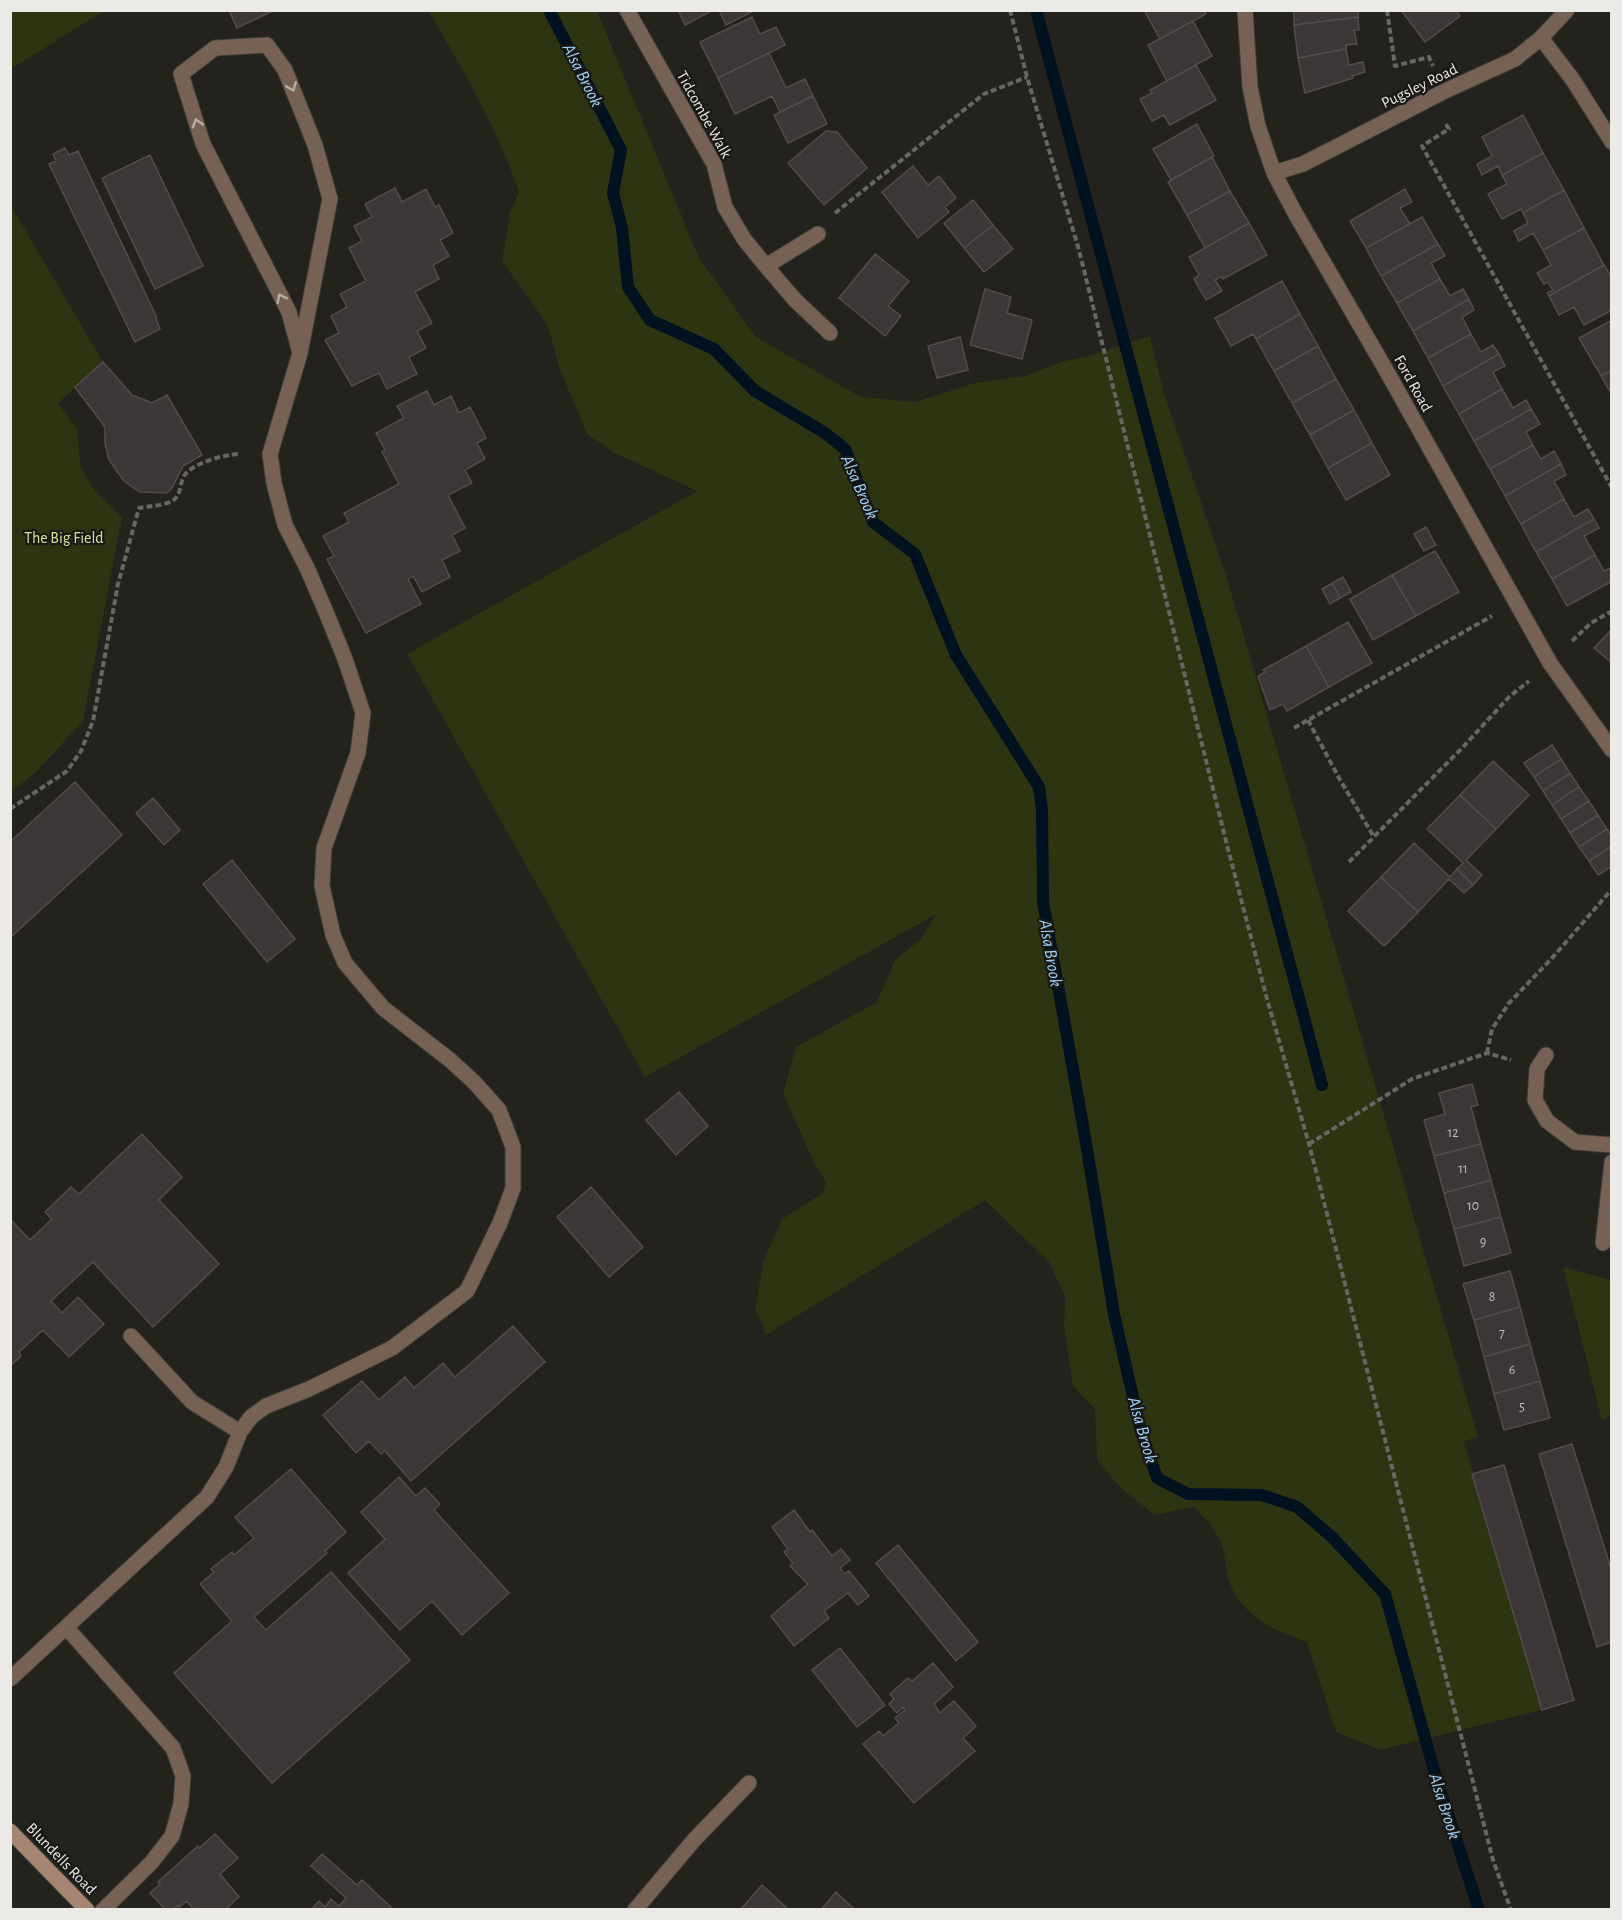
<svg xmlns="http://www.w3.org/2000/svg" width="1622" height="1920" font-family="'Alegreya Sans',sans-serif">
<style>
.green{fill:#2c3412}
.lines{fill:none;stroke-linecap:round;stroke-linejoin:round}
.stream{stroke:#001120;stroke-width:12}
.building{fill:#3d3636;stroke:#534c4c;stroke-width:1.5}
.lane-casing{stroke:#3f3e39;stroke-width:17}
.street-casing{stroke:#3f3e39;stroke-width:17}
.secondary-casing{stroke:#3f3e39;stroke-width:17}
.path{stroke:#676662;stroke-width:4;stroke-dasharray:6 3;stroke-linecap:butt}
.lane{stroke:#756255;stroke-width:15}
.street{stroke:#756255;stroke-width:15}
.secondary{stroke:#a58672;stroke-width:15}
.oneway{stroke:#b6ada5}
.labels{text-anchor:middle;stroke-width:4.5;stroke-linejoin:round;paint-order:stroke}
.number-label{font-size:14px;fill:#c0bdbb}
.street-label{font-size:16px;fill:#ebeae7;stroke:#1a1814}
.park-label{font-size:16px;fill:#d3e69a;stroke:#1a1814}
.water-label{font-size:18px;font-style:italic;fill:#9cd4fd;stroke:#1a1814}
</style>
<rect width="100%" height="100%" fill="#23221d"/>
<path class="green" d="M11 10H104V11L11 69Z
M428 11H597L699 258 756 337 861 397 915 402 975 383 1026 376 1061 362 1088 356 1150 336 1163 390 1229 585 1478 1437 1464 1441 1542 1710 1380 1750 1336 1732 1307 1642C1274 1631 1241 1616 1229 1581 1226 1572 1226 1562 1224 1553 1220 1534 1207 1521 1194 1507L1154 1515 1121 1488 1097 1461 1095 1410 1073 1386 1064 1327 1065 1296 1049 1262 985 1200 766 1335 755 1309 763 1263 781 1220 823 1193 826 1181 816 1167 783 1093 796 1047 877 1002 895 960 920 940 935 915 645 1077 407 654 697 491 615 453 587 434 559 367 548 326 502 261 510 212 519 192C497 128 463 69 428 11Z
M10 204 103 362 58 403 77 428 81 468 95 491 122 518 83 721 38 770 11 792Z
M1563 1267 1611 1280V1414L1602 1421Z"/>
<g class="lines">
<path class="stream" d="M549 10 621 150 613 193 622 228 628 287 650 320 714 349 755 391 825 433 845 449 873 522 915 554 956 655 1039 787 1042 810 1043 902 1085 1137 1114 1314 1141 1432 1157 1478 1188 1494 1262 1495 1297 1507 1332 1537 1385 1594 1436 1777 1479 1910
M1036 10 1322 1085"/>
</g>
<path class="building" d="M229 10H275L237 28Z
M678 10H713L685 25Z
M719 10H755L726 25Z
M1144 10H1204L1206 14 1160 39Z
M1294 10H1358V17L1294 25Z
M1401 10H1456L1460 16 1425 42Z
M752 17 760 34 776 27 785 45 718 78 700 42Z
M1358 17 1359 30H1354L1357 44 1346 45V49L1298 58 1294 25Z
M1193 21 1212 56 1167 81 1148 45Z
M1346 49 1349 65 1363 62 1365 72 1352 76 1353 78 1305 93 1298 58Z
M769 53 786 88 805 79 813 96 780 112 772 96 735 114 718 78Z
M1196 65 1216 100 1170 125 1164 115 1152 121 1140 99 1152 93 1150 90Z
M813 96 827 124 788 143 774 115Z
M1523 115 1543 153 1502 175 1498 166 1482 175 1477 164 1492 156 1482 137Z
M1197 124 1214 156 1171 180 1153 149Z
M826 131 837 132 867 168 824 205 788 163Z
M65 148 69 155 78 151 157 318 156 319 160 329 135 342 49 164 56 161 53 154Z
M1543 153 1564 190 1523 213 1521 209 1502 219 1488 194 1507 184 1502 175Z
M150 155 203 266 155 289 102 178Z
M1212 157 1230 191 1187 215 1168 182Z
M913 166 928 185 939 176 956 198 945 207 949 212 918 238 882 192Z
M395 188 402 202 426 189 435 207 439 205 453 233 440 240 449 256 433 265 439 279 415 292 432 323 417 331 426 348 409 357 417 374 387 389 379 373 352 386 325 340 339 333 331 316 347 307 340 294 366 281 349 248 362 241 354 226 372 217 365 204Z
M1405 189 1412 202 1400 208 1410 224 1366 248 1350 221Z
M1564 190 1584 228 1543 250 1533 233 1519 241 1514 231 1528 223 1523 213Z
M1230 191 1249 223 1205 248 1187 215Z
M973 200 993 225 964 248 944 223Z
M1422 217 1438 244 1381 276 1366 248Z
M1249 223 1267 255 1223 279 1222 276 1215 280 1222 291 1206 300 1194 279 1199 275 1189 257Z
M993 225 1013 249 984 272 964 248Z
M1584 228 1604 265 1549 296 1547 293 1553 290 1548 282 1544 284 1537 273 1551 265 1543 250Z
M1438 244 1445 256 1431 263 1440 279 1397 303 1381 276Z
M875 254 909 281 888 306 901 316 885 336 839 298Z
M1604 265 1612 278V310L1584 325 1574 307 1559 315 1549 296Z
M1440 279 1450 296 1463 289 1469 299 1413 331 1397 303Z
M1282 281 1300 314 1256 339 1253 334 1231 346 1215 318Z
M985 289 1011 297 1007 313 1032 320 1022 359 970 345Z
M1469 299 1474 310 1462 317 1471 334 1428 358 1413 331Z
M1300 314 1318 346 1274 371 1256 339Z
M1612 320V370L1601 376 1579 338Z
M1471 334 1481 352 1493 345 1499 354 1443 386 1428 358Z
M960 337 968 370 937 378 928 346Z
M1318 346 1336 379 1292 403 1274 371Z
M1499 354 1505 366 1493 372 1502 389 1459 414 1443 386Z
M103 362 132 395 152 403 167 395 202 455 183 466 172 488 167 493 140 492 124 481 109 460 105 444V427L75 387Z
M1612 370V395L1601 376Z
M1336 379 1354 410 1310 435 1292 403Z
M1502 389 1513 408 1526 400 1531 409 1474 441 1459 414Z
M427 391 434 405 451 396 459 413 470 407 486 438 477 443 485 459 465 470 472 483 448 495 465 528 452 535 460 551 442 560 450 577 422 592 413 576 408 579 421 604 366 633 327 559 334 556 323 536 349 522 344 513 399 484 382 452 385 450 376 433 404 418 397 406Z
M1531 409 1540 424 1526 432 1533 445 1490 469 1474 441Z
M1354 410 1372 443 1328 468 1310 435Z
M1372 443 1390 475 1346 500 1328 468Z
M1533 445 1541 459 1554 451 1561 464 1505 496 1490 469Z
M1561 464 1566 475 1554 481 1564 499 1521 524 1505 496Z
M1564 499 1574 517 1588 509 1594 519 1536 552 1521 524Z
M1594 519 1599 528 1584 536 1595 555 1552 579 1536 552Z
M1426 527 1436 545 1424 551 1414 534Z
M1435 551 1459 592 1416 616 1392 575Z
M1595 555 1604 571 1612 567V581L1567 606 1552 579Z
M1392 575 1416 616 1373 640 1350 599Z
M1343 577 1351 592 1340 598 1332 583Z
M1332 583 1340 598 1330 604 1322 589Z
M1348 622 1372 663 1329 687 1306 646Z
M1612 629V663L1594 648Z
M1306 646 1329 687 1287 711 1283 704 1270 710 1258 676 1265 672 1263 670Z
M1552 745 1561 759 1534 777 1524 763Z
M1561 759 1570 773 1543 791 1534 777Z
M1493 761 1529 795 1496 829 1460 795Z
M1570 773 1579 787 1552 805 1543 791Z
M75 782 122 835 10 938V842Z
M1579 787 1589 801 1561 819 1552 805Z
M1460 795 1496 829 1466 860 1482 875 1473 885 1457 869 1463 863 1427 829Z
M153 798 180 830 164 845 136 813Z
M1589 801 1598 815 1570 833 1561 819Z
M1598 815 1607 829 1579 847 1570 833Z
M1607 829 1612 837V846L1589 861 1579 847Z
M1414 843 1450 877 1457 869 1473 885 1464 893 1449 879 1418 912 1381 877Z
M1612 846V866L1598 875 1589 861Z
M232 860 295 939 267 962 203 884Z
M1381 877 1418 912 1384 946 1348 911Z
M1472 1084 1478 1105 1471 1107 1481 1144 1434 1156 1424 1120 1445 1114 1439 1093Z
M679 1092 708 1126 676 1155 646 1120Z
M142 1134 182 1177 159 1200 219 1264 153 1327 93 1262 51 1301 62 1313 78 1297 104 1324 69 1357 43 1330 19 1352 21 1356 10 1366V1219L30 1240 52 1219 45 1212 71 1187 79 1194Z
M1481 1144 1491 1180 1444 1193 1434 1156Z
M1491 1180 1501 1217 1454 1229 1444 1193Z
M591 1187 643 1247 609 1277 557 1217Z
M1501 1217 1511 1253 1464 1266 1454 1229Z
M1510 1271 1520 1307 1474 1320 1463 1284Z
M1520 1307 1530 1344 1484 1357 1474 1320Z
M513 1326 545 1362 411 1481 385 1451 381 1454 369 1441 356 1453 323 1415 362 1381 379 1400 405 1377 414 1388 443 1363 455 1377Z
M1530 1344 1540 1381 1494 1394 1484 1357Z
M1540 1381 1550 1418 1504 1430 1494 1394Z
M1572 1444 1612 1572V1642L1597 1647 1539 1454Z
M1504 1465 1574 1700 1542 1710 1472 1474Z
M291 1469 346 1532 325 1551 327 1553 254 1617 266 1630 331 1572 410 1660 272 1783 174 1673 232 1621 200 1584 214 1572 211 1569 232 1552 234 1555 254 1538 235 1517Z
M399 1477 416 1496 425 1488 440 1504 434 1510 509 1593 462 1635 432 1601 400 1630 348 1573 385 1539 361 1512Z
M794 1510 810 1532 812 1530 832 1556 841 1549 850 1560 840 1568 844 1574 849 1571 869 1596 858 1605 848 1593 824 1611 829 1618 794 1646 771 1616 808 1584 790 1566 793 1563 784 1552 788 1549 772 1527Z
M898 1545 978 1642 956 1661 876 1563Z
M840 1648 885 1705 857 1727 812 1670Z
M933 1663 953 1687 934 1704 940 1713 954 1701 976 1726 963 1738 975 1751 914 1803 863 1744 879 1731 883 1736 899 1723 895 1718 905 1710 903 1707 897 1713 889 1704 894 1699 890 1694 908 1678 912 1681Z
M215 1834 238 1858 220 1874 239 1897 225 1910H194L187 1901 179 1907 178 1905 173 1910H166L150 1893 160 1884 158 1882 198 1846 199 1848Z
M322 1854 357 1885 362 1880 394 1910H311L319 1901 325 1907 331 1899 339 1906 346 1898 311 1866Z
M762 1885 789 1910H740Z
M836 1892 855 1910H821Z"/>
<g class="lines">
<g class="lane-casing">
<path id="lane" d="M131 1336 192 1402 240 1432
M66 1627 173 1748 183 1776 181 1804 172 1836 151 1863 103 1910
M10 1679 207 1497 226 1467 240 1432 251 1417 266 1406 309 1389 392 1348 467 1291 500 1223 513 1188V1147L499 1110 474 1082 450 1060 383 1008 345 963 333 935 322 886 324 848 358 753 363 713 345 659 328 617 308 570 285 525 274 483 270 454 300 353 330 199 315 145 285 70 267 45 215 48 181 74 203 144 289 312 300 353
M635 1910 694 1840 749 1783"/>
</g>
<g class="street-casing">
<path id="street" d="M627 10 714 164 725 207 744 239 766 266 818 234
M1245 10 1250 87 1258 126 1274 173 1295 213 1386 370 1550 663 1612 750
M1541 38 1573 80 1612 142
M1274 173 1303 164 1445 91 1515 59 1541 38 1567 10
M766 266 795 300 830 333
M1546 1055 1537 1069 1535 1100 1547 1121 1575 1142 1612 1145
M1603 1243 1612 1162"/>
</g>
<g class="secondary-casing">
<path id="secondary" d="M10 1831 87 1910"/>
</g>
<path class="path" d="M1010 10 1027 77 1079 250 1227 845 1267 999 1309 1144 1493 1860 1511 1910
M1387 10 1395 66 1429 57 1433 66
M1446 124 1449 129 1422 146 1612 488
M835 213 984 94 1027 77
M1572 641 1591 623 1612 611
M1308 720 1339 778 1374 837
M1294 728 1492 616
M10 809 67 771 81 751 93 721 118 584 139 508C148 506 163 506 172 501 182 495 179 485 184 476 192 463 226 454 240 454
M1349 862 1463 747 1509 697 1529 681
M1487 1053 1492 1029 1509 1003 1554 956 1612 889
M1309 1144 1412 1079 1487 1053 1511 1060"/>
<use href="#lane" class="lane"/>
<use href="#street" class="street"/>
<use href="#secondary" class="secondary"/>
</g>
<defs><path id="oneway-chevron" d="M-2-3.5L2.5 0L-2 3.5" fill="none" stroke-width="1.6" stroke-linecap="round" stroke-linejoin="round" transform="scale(1.5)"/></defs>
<g class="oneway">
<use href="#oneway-chevron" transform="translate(292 87) rotate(68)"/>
<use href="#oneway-chevron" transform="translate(197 123) rotate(-107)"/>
<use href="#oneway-chevron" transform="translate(281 298) rotate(-117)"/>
</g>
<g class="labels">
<g class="number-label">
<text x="1453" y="1137">12</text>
<text x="1463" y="1173">11</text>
<text x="1473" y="1210">10</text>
<text x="1483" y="1246">9</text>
<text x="1492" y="1301">8</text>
<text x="1502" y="1337">7</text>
<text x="1512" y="1374">6</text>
<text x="1522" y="1411">5</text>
</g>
<g class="street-label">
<text transform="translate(1419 85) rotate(-26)" y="6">Pugsley Road</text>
<text transform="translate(705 114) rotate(61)" y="6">Tidcombe Walk</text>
<text transform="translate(1414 383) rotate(61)" y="6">Ford Road</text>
<text transform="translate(62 1858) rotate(46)" y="6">Blundells Road</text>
</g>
<g class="park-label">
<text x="64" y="543">The Big Field</text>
</g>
<g class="water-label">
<text transform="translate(583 75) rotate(63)" y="6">Alsa Brook</text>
<text transform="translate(860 487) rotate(66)" y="6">Alsa Brook</text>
<text transform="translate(1051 953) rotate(80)" y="6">Alsa Brook</text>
<text transform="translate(1143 1430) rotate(74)" y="6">Alsa Brook</text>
<text transform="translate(1445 1806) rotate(72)" y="6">Alsa Brook</text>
</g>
</g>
<rect width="1622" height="1920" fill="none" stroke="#ebeae7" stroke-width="24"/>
</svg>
